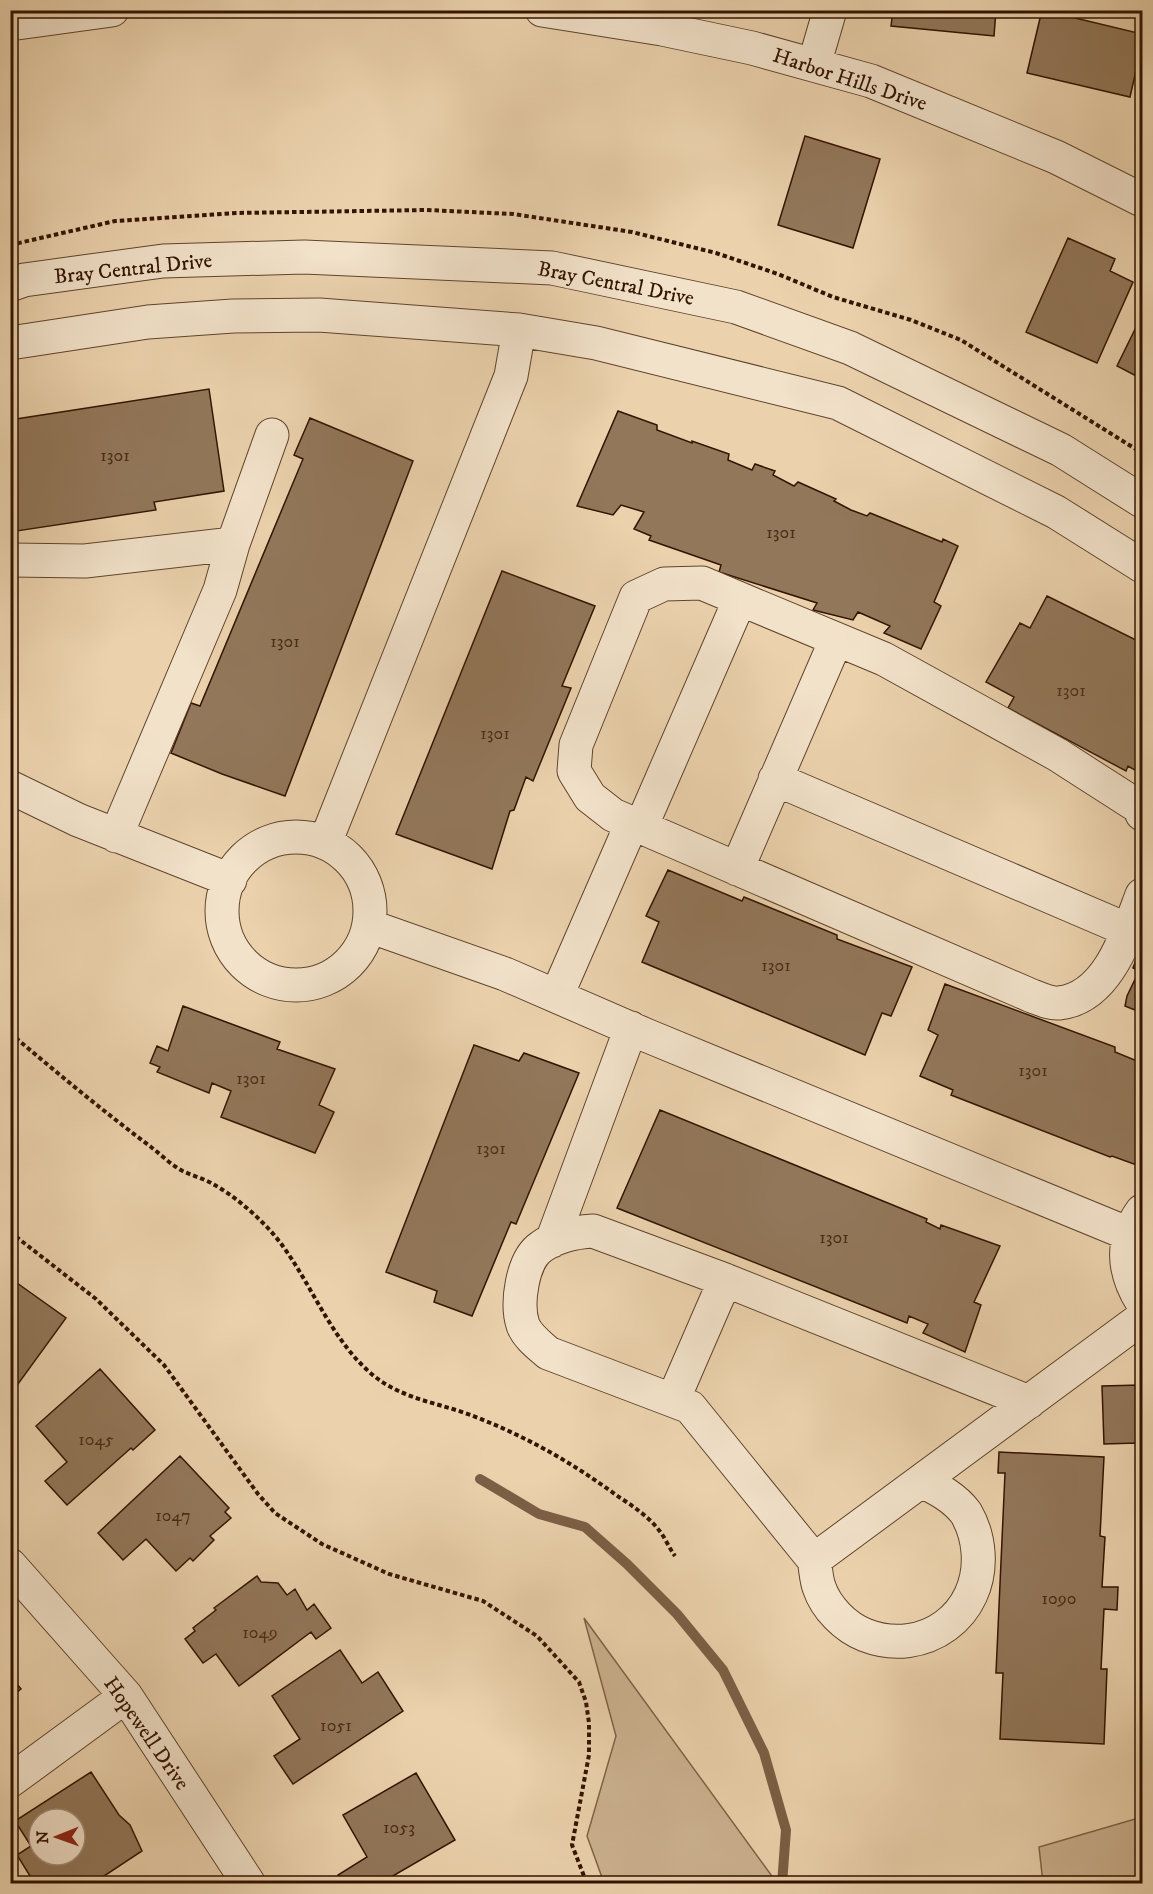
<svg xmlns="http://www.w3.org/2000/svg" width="1153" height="1894" font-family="'IM FELL DW Pica',serif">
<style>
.green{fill:#ccb290;stroke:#7f6348;stroke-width:1.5}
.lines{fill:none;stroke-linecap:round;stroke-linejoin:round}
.stream{stroke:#7b5f45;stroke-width:10}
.building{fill:#92775a;stroke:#321401;stroke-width:1.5;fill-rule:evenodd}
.minor-casing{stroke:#60442c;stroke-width:35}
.path{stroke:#321401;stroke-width:4;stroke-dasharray:4.5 3;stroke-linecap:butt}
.minor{stroke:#f2e2ca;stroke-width:33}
.labels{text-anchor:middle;stroke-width:4.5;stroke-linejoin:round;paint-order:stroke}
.number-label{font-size:18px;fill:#4a2d17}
.street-label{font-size:21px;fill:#321401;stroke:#f2e2ca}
</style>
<rect width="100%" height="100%" fill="#ebd2ad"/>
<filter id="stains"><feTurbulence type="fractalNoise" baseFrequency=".00333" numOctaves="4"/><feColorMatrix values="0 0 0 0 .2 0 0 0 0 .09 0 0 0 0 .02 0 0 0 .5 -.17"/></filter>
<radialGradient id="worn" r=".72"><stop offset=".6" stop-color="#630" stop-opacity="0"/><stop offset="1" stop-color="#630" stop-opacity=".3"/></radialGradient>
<path class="green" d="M584 1618 777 1883H604L587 1836 616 1736Z
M1142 1817V1883H1043L1039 1847Z"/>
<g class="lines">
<path class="stream" d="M480 1479 539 1514 585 1527 627 1564 677 1614 723 1670 764 1753 786 1830 782 1884"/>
</g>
<path class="building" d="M893 10H996L994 36 891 26Z
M1042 10 1142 34 1136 62H1138L1130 97 1027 73Z
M805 136 880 159 853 248 778 225Z
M1068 238 1115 259 1110 271 1133 282 1097 363 1026 332Z
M1142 315V379L1117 366Z
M209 389 224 491 154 502 156 510 10 532V420Z
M618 411 657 425V430L692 443V441L729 454 728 460 752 470 755 464 775 471 773 475 794 486 798 482 836 499 834 501 851 510 867 516 870 513 942 542 943 539 958 546 934 602 941 606 921 649 884 633 890 626 858 612 853 620 813 610 817 603 719 572 721 565 649 540 651 536 634 529 644 512 621 505 613 515 577 506Z
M310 418 413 461 285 796 222 774 171 753 191 703 200 706 303 459 294 455Z
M502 571 595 606 562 686 571 688 533 781 526 777 514 810 510 811 492 869 396 834Z
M1047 596 1142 643V774L1128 766 1126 771 1008 708 1014 697 986 682 1020 623 1030 628Z
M668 870 742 901 744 897 837 935V939L912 967 891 1016 882 1013 865 1055 642 962 659 922 646 916Z
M1142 944V1013L1125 1006 1127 996 1139 971 1133 968Z
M945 984 1115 1047V1052L1142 1063V1167L1112 1156 1110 1157 951 1095 953 1090 920 1076 938 1035 928 1030Z
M183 1006 280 1042 277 1049 335 1069 319 1105 334 1112 315 1153 221 1117 231 1091 212 1083 209 1093 157 1072 160 1067 150 1063 157 1046 168 1051Z
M474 1045 519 1061 524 1053 579 1073 516 1224 511 1222 472 1316 434 1302 437 1291 386 1272Z
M660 1110 927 1219 926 1222 940 1229 941 1225 1000 1246 974 1302 981 1305 965 1352 923 1333 928 1324 909 1316 907 1323 617 1208Z
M10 1278 66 1318 10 1395Z
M100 1369 155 1430 133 1450 131 1448 67 1505 45 1481 67 1462 36 1426Z
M1141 1385V1404H1142V1526H1139L1137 1443 1104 1444 1102 1386Z
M999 1452 1104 1457 1100 1536 1105 1537 1102 1587H1118L1117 1610 1104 1609 1101 1669H1107L1104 1744 1000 1739 1003 1673H996L1005 1473H998Z
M180 1456 229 1508 225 1512 231 1518 210 1536 214 1540 193 1561 190 1558 176 1571 146 1539 123 1560 98 1533Z
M257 1576 261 1582 278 1583 287 1595 295 1589 307 1610 314 1604 331 1628 316 1639 311 1632 239 1686 216 1654 203 1663 185 1639 195 1631 193 1628 216 1610 214 1608Z
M340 1650 362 1683 378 1672 403 1711 293 1784 274 1756 300 1739 272 1696Z
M10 1676 21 1689 10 1698Z
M91 1772 119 1815 130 1825 142 1851 92 1884H35L17 1855 31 1846 15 1821ZM39 1819H75V1855H39Z
M416 1773 455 1840 379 1884H343L338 1875 367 1857 343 1815Z"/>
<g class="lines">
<g class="minor-casing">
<path id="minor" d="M542 10 662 29 752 48 871 81 1056 157 1142 200
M10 24 112 10
M814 65 830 10
M10 285 24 280 163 261 304 257 552 268 736 307 850 348 1061 450 1142 501
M10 343 148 322 233 316 319 315 519 330 596 343 838 403 1056 512 1142 566
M233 544 272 435
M10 560 85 561 233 544 220 590 116 836
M775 779 1128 930
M10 787 78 820 230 880
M1142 814 1139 807 1058 755 884 659 740 599 702 583 664 584 636 597 576 745 574 771 590 797 613 815 1032 996C1040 999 1051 1004 1059 1003 1108 998 1127 934 1142 895
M641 827 740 599
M222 911a74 74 0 1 1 148 0a74 74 0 1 1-148 0Z
M325 843 511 376 519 330
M737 869 836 640
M369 926 505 974 648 1036 1129 1234
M557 995 632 823
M1142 1211C1120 1241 1123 1272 1142 1302
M552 1241 631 1028
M673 1400 725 1280
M922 1481C938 1489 955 1498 966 1513 973 1525 977 1539 978 1552 983 1615 924 1658 865 1635 845 1627 826 1608 819 1587 816 1579 816 1569 814 1560L690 1407 548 1353C539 1345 527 1336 523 1325 516 1304 522 1260 541 1247 556 1236 575 1232 593 1231L725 1280 1029 1402
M814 1560 1142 1318
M10 1565 126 1696 249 1884
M10 1781 126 1696"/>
</g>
<path class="path" d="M10 245 115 221 236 213 427 210 513 214 632 232 716 253 778 274 833 297 911 320 961 340 1142 453
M10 1033C56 1072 103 1111 151 1147 159 1153 167 1161 176 1167 187 1175 201 1177 213 1184 231 1194 248 1208 263 1223 307 1266 324 1335 374 1376 402 1398 433 1402 465 1413 520 1433 570 1461 616 1495 631 1505 647 1515 658 1529 665 1537 669 1548 675 1556
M10 1232 96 1299 164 1365 258 1494 275 1513 322 1544 389 1574 483 1601 537 1636 579 1682 586 1702 589 1723V1755L572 1845 587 1884"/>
<use href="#minor" class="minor"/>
</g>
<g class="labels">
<g class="number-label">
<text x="115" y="461">1301</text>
<text x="781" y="538">1301</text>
<text x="285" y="647">1301</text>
<text x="1071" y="696">1301</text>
<text x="495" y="739">1301</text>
<text x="776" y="971">1301</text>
<text x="1033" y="1076">1301</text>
<text x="251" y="1084">1301</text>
<text x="491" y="1154">1301</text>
<text x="834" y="1243">1301</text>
<text x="96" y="1445">1045</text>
<text x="173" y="1521">1047</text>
<text x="1059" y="1604">1090</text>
<text x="260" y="1638">1049</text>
<text x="336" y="1731">1051</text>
<text x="399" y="1833">1053</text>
</g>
<g class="street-label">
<text transform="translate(850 79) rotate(18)" y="7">Harbor Hills Drive</text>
<text transform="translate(133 268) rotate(-6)" y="7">Bray Central Drive</text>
<text transform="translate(616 283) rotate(11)" y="7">Bray Central Drive</text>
<text transform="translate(147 1733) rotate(55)" y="7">Hopewell Drive</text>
</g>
</g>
<rect width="1153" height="1894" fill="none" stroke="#ebd2ad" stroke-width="36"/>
<rect x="12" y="12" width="1129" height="1870" fill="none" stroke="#321401" stroke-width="3"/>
<rect x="18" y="18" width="1117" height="1858" fill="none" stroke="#321401" stroke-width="1.5"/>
<g transform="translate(57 1837) rotate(269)"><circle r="28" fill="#f2e2ca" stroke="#a5907a" stroke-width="1.5"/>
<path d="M0-4.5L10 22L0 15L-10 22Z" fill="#8f2418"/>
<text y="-9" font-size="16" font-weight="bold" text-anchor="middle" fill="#321401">N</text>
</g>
<rect width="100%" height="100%" filter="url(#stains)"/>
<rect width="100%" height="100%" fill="url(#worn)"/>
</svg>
